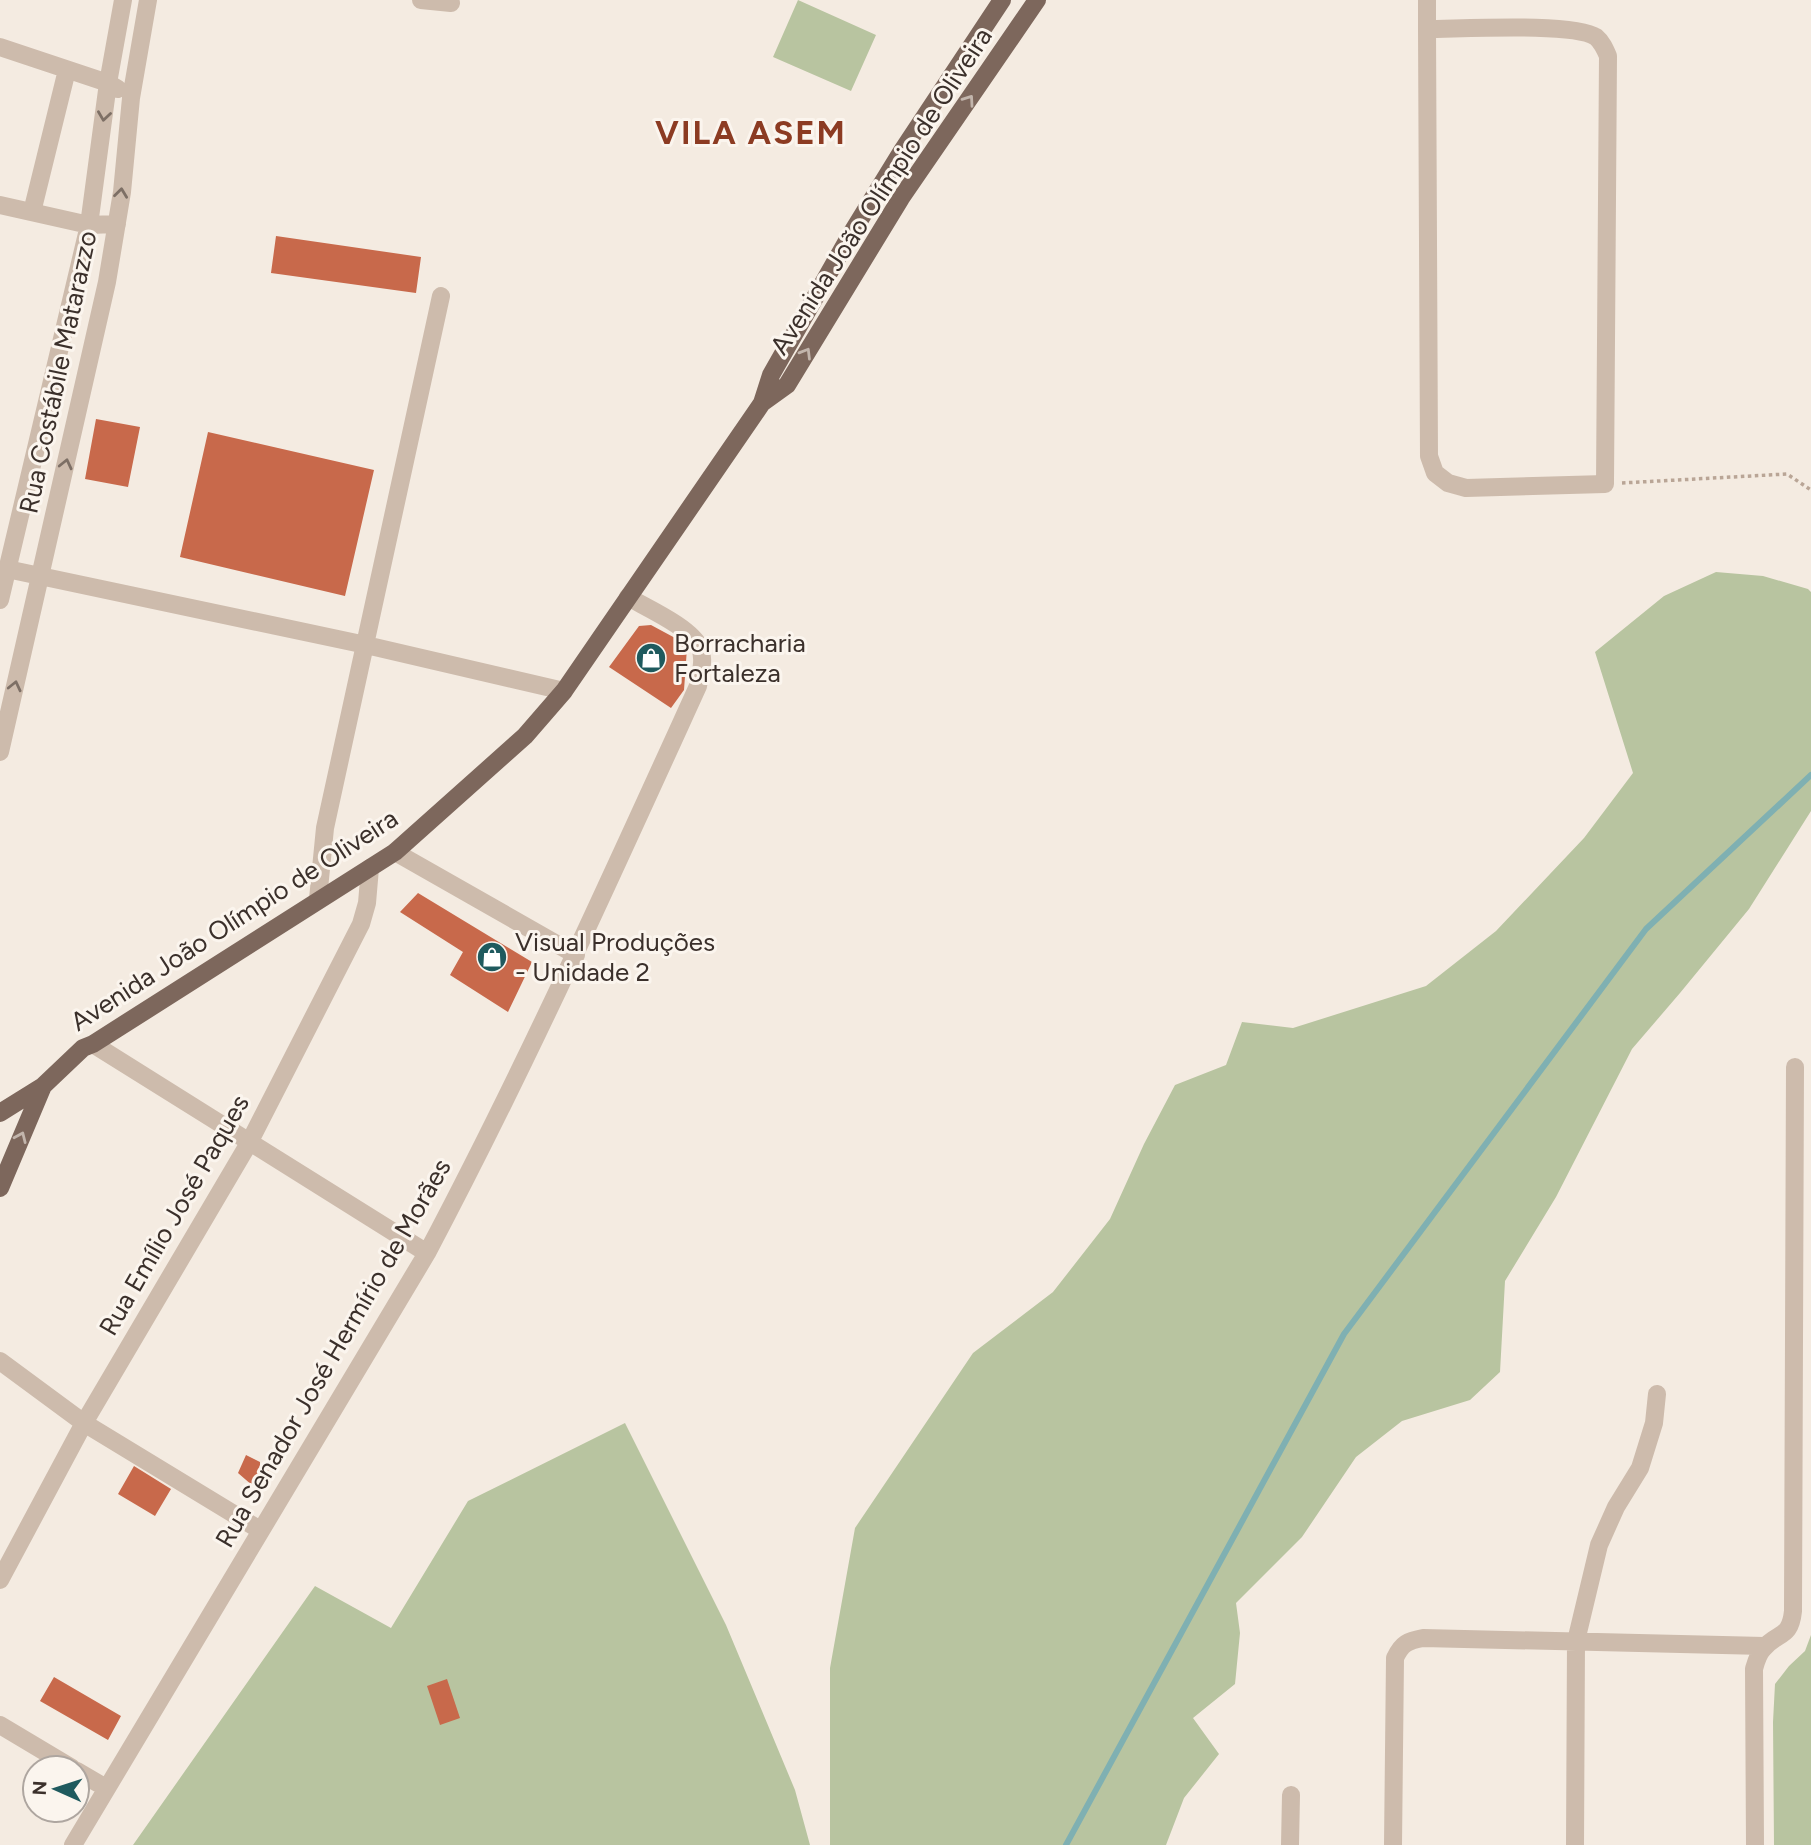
<svg xmlns="http://www.w3.org/2000/svg" width="1811" height="1845" font-family="Figtree,sans-serif">
<style>
.green{fill:#b8c4a0}
.lines{fill:none;stroke-linecap:round;stroke-linejoin:round}
.stream{stroke:#7fb0b2;stroke-width:6}
.building{fill:#c8694b}
.path{stroke:#b9a596;stroke-width:3.5;stroke-dasharray:3.5 3.5;stroke-linecap:butt}
.minor{stroke:#cdbbac;stroke-width:18}
.major{stroke:#7d675c;stroke-width:18}
.oneway{stroke:#c2b5ac}
.oneway2{stroke:#7d6f65}
.labels{text-anchor:middle;stroke-width:6;stroke-linejoin:round;paint-order:stroke}
.street-label{font-size:26px;fill:#3b302b;stroke:#fbf5ee}
.poi-label{font-size:26px;fill:#3b302b;stroke:#fbf5ee;text-anchor:start}
.district-label{font-size:33px;font-weight:bold;letter-spacing:2px;fill:#8c3b22;stroke:#fbf5ee}
</style>
<rect width="100%" height="100%" fill="#f4ebe1"/>
<path class="green" d="M798 0 876 35 851 91 773 57Z
M1716 572 1763 576 1808 589 1811 592V811L1749 909 1680 993 1632 1049 1556 1197 1505 1281 1500 1372 1470 1400 1402 1421 1356 1457 1302 1537 1236 1603 1240 1633 1235 1684 1193 1718 1219 1754 1184 1798 1166 1845H830V1668L855 1528 973 1353 1053 1292 1110 1219 1144 1144 1175 1085 1226 1065 1242 1022 1293 1028 1426 986 1496 931 1584 838 1633 773 1595 652 1664 596Z
M625 1423 726 1625 795 1790 810 1845H133L315 1586 391 1628 468 1501Z
M1811 1635V1845H1774L1773 1722 1775 1684 1789 1666 1805 1651Z"/>
<g class="lines">
<path class="stream" d="M1066 1845 1344 1334 1646 929 1811 775"/>
</g>
<path class="building" d="M276 236 421 257 416 293 271 273Z
M96 419 140 427 128 487 85 479Z
M208 432 374 470 345 596 180 557Z
M651 625 677 639 687 648 684 690 671 708 609 667 639 626Z
M418 893 532 962 508 1012 450 975 463 952 400 912Z
M246 1455 260 1462V1466L269 1471 253 1486 238 1473Z
M134 1466 171 1489 155 1516 118 1494Z
M54 1677 121 1716 108 1740 40 1701Z
M447 1679 460 1718 440 1725 427 1686Z"/>
<g class="lines">
<path class="path" d="M1622 483 1787 474 1811 490"/>
<path class="minor" d="M421 0 451 3
M1427 0V29L1429 456 1435 473 1448 483 1466 488 1605 484 1608 56C1605 49 1602 42 1596 37 1574 22 1459 29 1427 29
M0 47 108 83 118 89
M0 205 89 225 117 224
M32 212 67 70
M7 569 366 645 564 691
M0 600 89 225 108 83 123 0
M0 752 107 282 122 192 131 98 148 0
M395 852 576 955
M318 899 325 828 441 296
M93 1044 427 1253
M0 1361 84 1423 260 1530
M0 1580 84 1423 249 1143 361 924 367 903 370 868
M0 1725 72 1768
M77 1771 106 1788
M73 1845 427 1253C525 1068 611 877 698 686 700 674 705 660 700 648 692 628 647 608 628 597
M1290 1845 1291 1795
M1393 1845 1395 1658C1402 1643 1408 1641 1423 1638L1764 1646
M1575 1845 1576 1641 1599 1545 1616 1507 1640 1468 1654 1423 1657 1394
M1755 1845 1754 1669C1756 1662 1758 1654 1763 1649 1777 1631 1790 1640 1793 1611L1795 1067"/>
<path class="major" d="M762 403 787 385 901 198 1037 0
M0 1113 43 1086 83 1048 93 1044 395 852 525 736 564 691 762 403 771 375 851 234 902 151 1002 0
M0 1188 43 1086"/>
</g>
<defs><path id="oneway-chevron" d="M-2-3.5L2.5 0L-2 3.5" fill="none" stroke-width="1.6" stroke-linecap="round" stroke-linejoin="round" transform="scale(1.75)"/></defs>
<g class="oneway">
<use href="#oneway-chevron" transform="translate(969 100) rotate(-55)"/>
<use href="#oneway-chevron" transform="translate(806 353) rotate(-59)"/>
<use href="#oneway-chevron" transform="translate(21 1137) rotate(-66)"/>
</g>
<g class="oneway2">
<use href="#oneway-chevron" transform="translate(104 116) rotate(98)"/>
<use href="#oneway-chevron" transform="translate(121 193) rotate(-83)"/>
<use href="#oneway-chevron" transform="translate(66 464) rotate(-77)"/>
<use href="#oneway-chevron" transform="translate(15 686) rotate(-77)"/>
</g>
<defs>
<g id="shop-disc" transform="scale(1.575)"><circle r="9.5" fill="#1f5a5e" stroke="#fbf5ee"/><path d="M-5-2.5h2.3a2.7 3.5 0 0 1 5.4 0H5L5.5 6h-11ZM-1.5-2.5h3a1.5 2.3 0 0 0-3 0Z" fill="#fff"/></g>
</defs>
<g fill-rule="evenodd">
<use href="#shop-disc" x="651" y="658"/>
<use href="#shop-disc" x="492" y="957"/>
</g>
<g class="labels">
<g class="street-label">
<text transform="translate(881 191) rotate(-57)" y="9">Avenida João Olímpio de Oliveira</text>
<text transform="translate(58 372) rotate(-78)" y="9">Rua Costábile Matarazzo</text>
<text transform="translate(234 920) rotate(-33)" y="9">Avenida João Olímpio de Oliveira</text>
<text transform="translate(174 1215) rotate(-60)" y="9">Rua Emílio José Paques</text>
<text transform="translate(333 1353) rotate(-60)" y="9">Rua Senador José Hermírio de Morães</text>
</g>
<g class="poi-label">
<text x="674" y="652">Borracharia<tspan x="674" dy="30">Fortaleza</tspan></text>
<text x="515" y="951">Visual Produções<tspan x="515" dy="30">- Unidade 2</tspan></text>
</g>
<g class="district-label">
<text x="751" y="144">VILA ASEM</text>
</g>
</g>
<g transform="translate(56 1789) rotate(273)"><circle r="33" fill="#fbf5ee" stroke="#aea6a0" stroke-width="2"/>
<path d="M0-5L12 26L0 18L-12 26Z" fill="#1f5a5e"/>
<text y="-10" font-size="19" font-weight="bold" text-anchor="middle" fill="#3b302b">N</text>
</g>
</svg>
